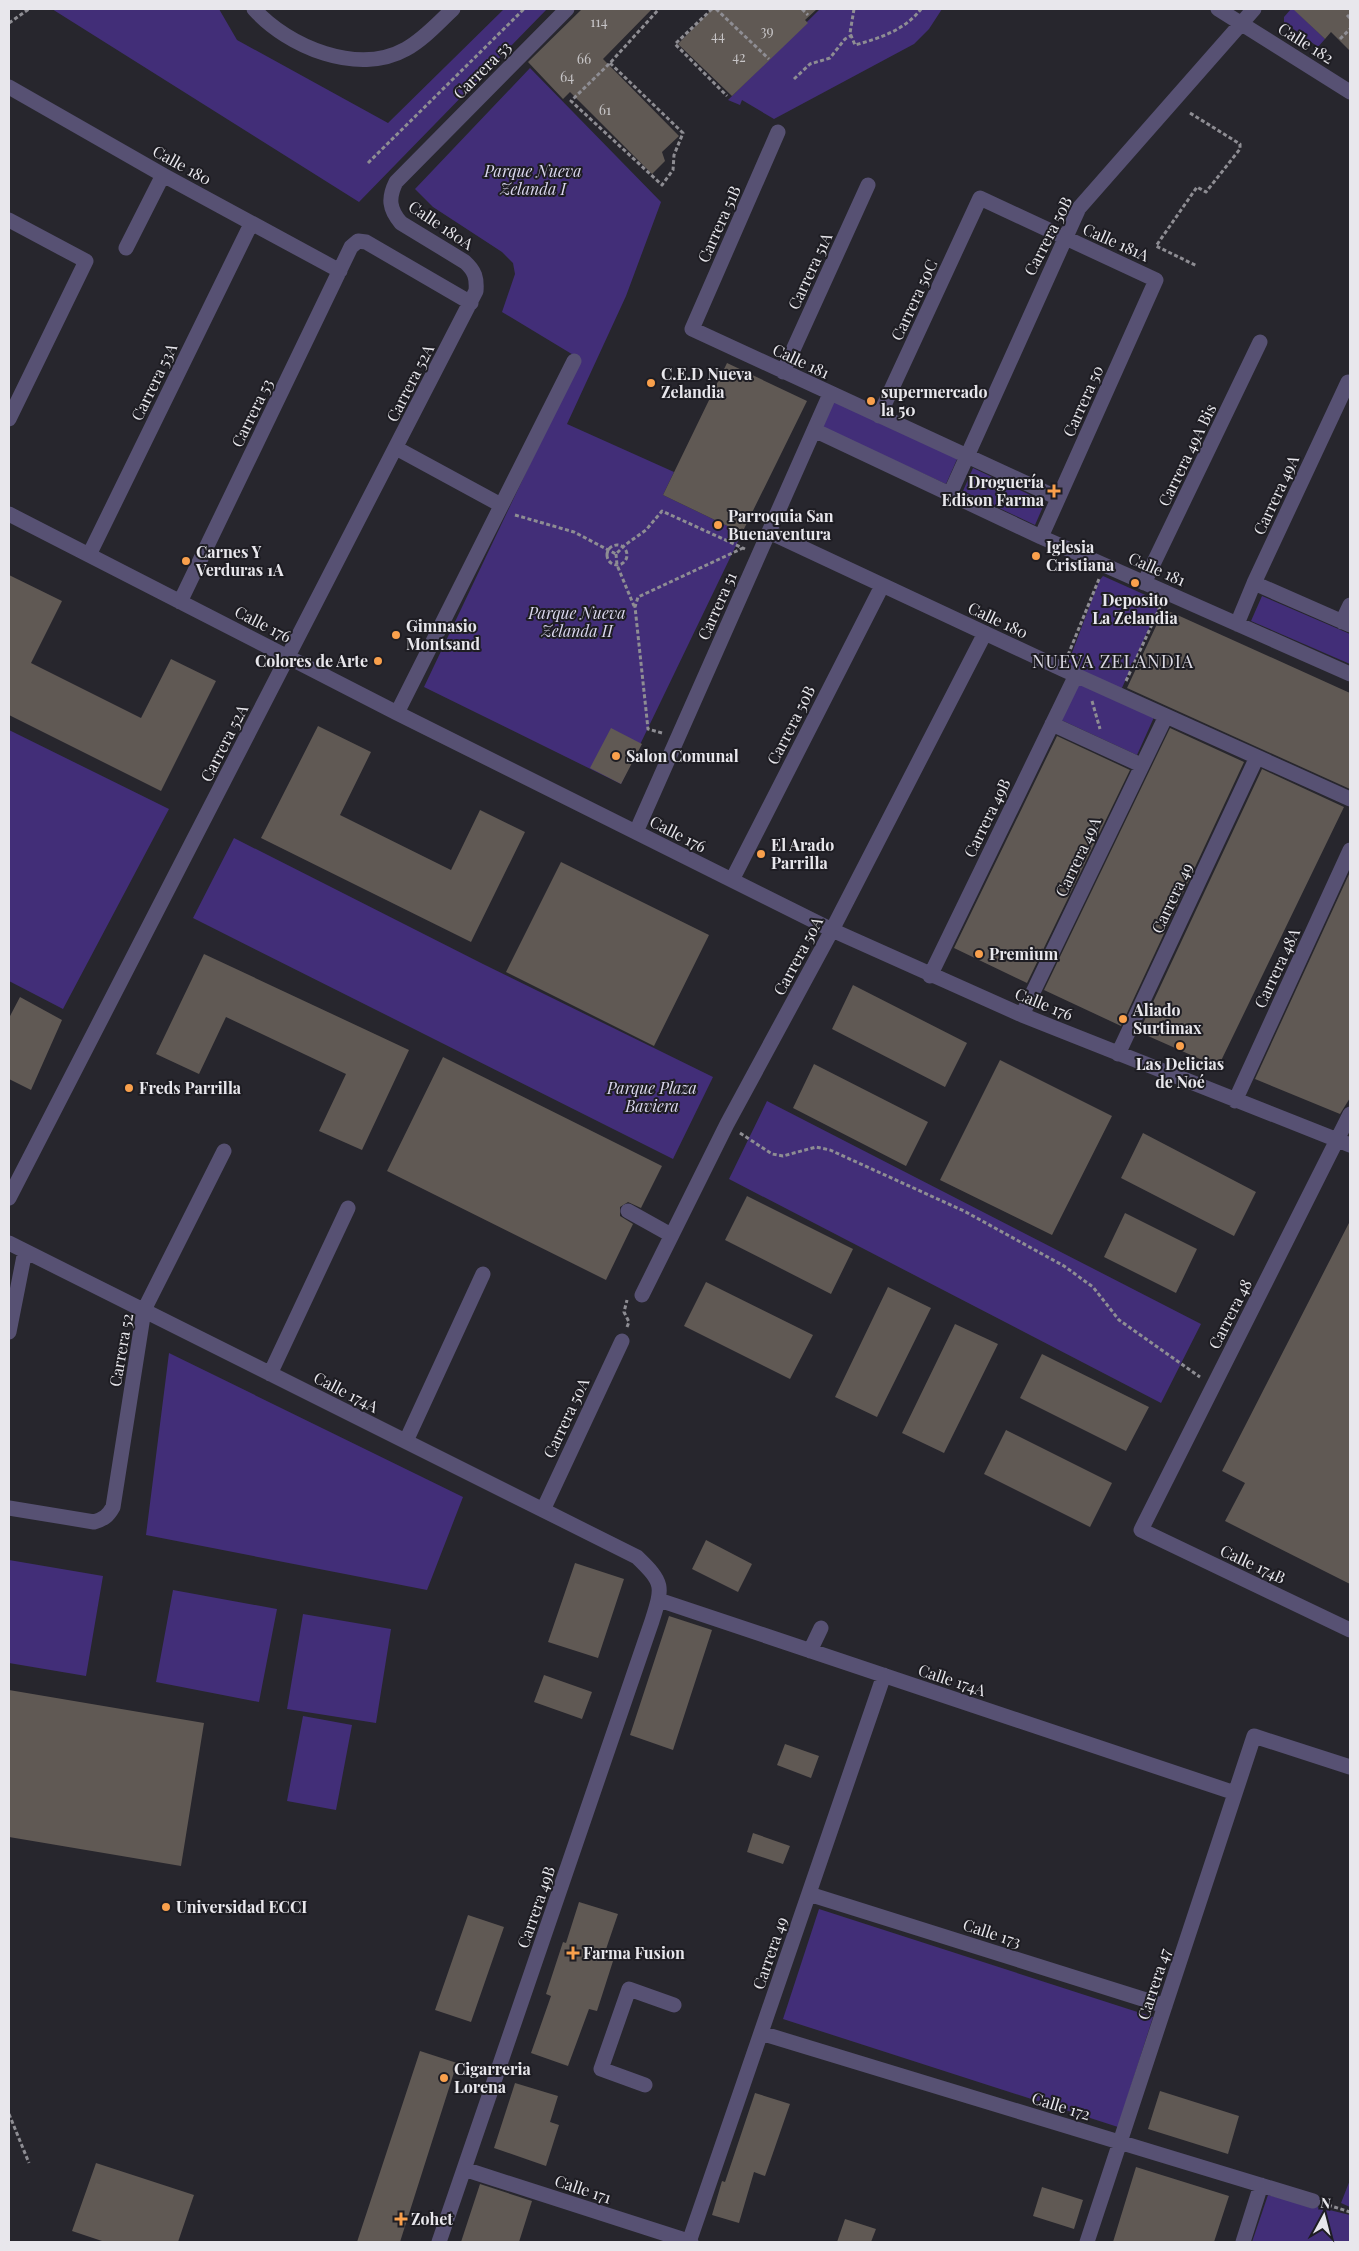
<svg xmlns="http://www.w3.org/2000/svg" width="1359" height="2251" font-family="'Playfair Display',serif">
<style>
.green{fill:#422e78}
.building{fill:#605954}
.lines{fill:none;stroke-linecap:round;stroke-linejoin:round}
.path{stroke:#8e8d93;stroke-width:3;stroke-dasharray:4 2.5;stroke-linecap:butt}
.minor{stroke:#575173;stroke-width:15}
.poi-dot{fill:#f9a04c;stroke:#1e1d23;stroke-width:2}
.labels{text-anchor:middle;stroke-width:4;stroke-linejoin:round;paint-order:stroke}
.number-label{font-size:14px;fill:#c6c4c6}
.street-label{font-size:16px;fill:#e8e7ec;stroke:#1e1d23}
.park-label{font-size:16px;font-style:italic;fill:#dbd8ee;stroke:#1e1d23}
.poi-label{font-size:16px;font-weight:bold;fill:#e8e7ec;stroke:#1e1d23;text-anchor:start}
.neighbourhood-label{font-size:18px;letter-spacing:1px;fill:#dbd9e3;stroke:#1e1d23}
</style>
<rect width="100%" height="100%" fill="#27262d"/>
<path class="green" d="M52 9H219L237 40 388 123 504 9H547L359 202Z
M820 9H942L929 29 914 44 774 119 742 100 740 105 728 100Z
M1291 9H1305L1300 15 1325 39 1318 47 1284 22V17Z
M530 68 661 202 626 296 567 424 674 472 663 495 742 533 621 784 424 687 580 359 502 312 515 274 513 263 502 252 433 207 415 189Z
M833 400 958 457 946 484 821 427Z
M973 468 1045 502 1035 525 963 491Z
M1103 576 1161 602 1121 690 1067 666 1099 581Z
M1262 596 1350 634V664L1251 621Z
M1078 681 1155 715 1137 755 1059 719Z
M9 730 169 809 63 1009 9 981Z
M234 838 483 964 713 1077 673 1159 193 918Z
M767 1101 1201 1324 1161 1403 729 1179Z
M169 1353 463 1497 427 1590 146 1535Z
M9 1560 103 1576 86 1676 9 1663Z
M173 1590 277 1609 259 1702 156 1682Z
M303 1614 391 1629 376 1723 287 1709Z
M303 1716 352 1725 336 1810 287 1801Z
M819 1909 1153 2017 1118 2127 783 2019Z
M1350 2180V2207L1341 2203Z
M1268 2195 1350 2215V2242H1252Z"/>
<path class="building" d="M582 9H652L603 59 679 136 662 152 665 161 652 174 570 92 563 99 528 62Z
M712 9H817L805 20 808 23 732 96 678 44Z
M1293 9H1350V51L1331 32 1325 39Z
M727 363 807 401 742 533 663 495Z
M9 575 62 601 31 663 141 718 171 659 216 681 161 791 9 715Z
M1164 609 1350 693V789L1127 688Z
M318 726 371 752 340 815 451 870 480 810 525 832 471 942 261 838Z
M611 728 642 744 621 784 590 768Z
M1170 728 1244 762 1121 1026 1044 990Z
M1057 736 1130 770 1027 983 954 948Z
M1262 769 1344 807 1218 1067 1139 1032Z
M561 862 709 935 654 1046 506 972Z
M1350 872V1098L1340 1114 1255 1079Z
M204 954 409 1050 362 1150 319 1131 346 1074 226 1017 199 1074 156 1054Z
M853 985 967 1043 945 1087 832 1029Z
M20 997 62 1020 31 1090 9 1079V1018Z
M443 1057 662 1166 641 1208 628 1202 620 1207V1216L633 1224 606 1280 387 1171Z
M1000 1060 1112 1116 1052 1235 940 1180Z
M814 1064 928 1122 906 1166 793 1108Z
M1143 1133 1256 1192 1234 1236 1121 1178Z
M747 1196 853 1249 831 1294 725 1240Z
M1125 1213 1197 1249 1176 1293 1104 1257Z
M1350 1221V1584L1225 1521 1245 1483 1222 1471Z
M706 1282 813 1335 790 1379 684 1326Z
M888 1287 931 1308 877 1417 835 1397Z
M955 1324 998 1344 944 1453 902 1433Z
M1042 1354 1149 1407 1126 1451 1020 1398Z
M1006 1430 1112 1483 1090 1527 984 1474Z
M706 1540 752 1564 738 1592 692 1569Z
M575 1563 624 1579 598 1658 548 1642Z
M669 1616 712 1630 673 1750 630 1735Z
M544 1675 592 1692 582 1719 534 1702Z
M9 1690 204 1723 181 1866 9 1837Z
M785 1744 819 1756 811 1778 777 1765Z
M753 1833 790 1846 783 1864 747 1852Z
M579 1902 618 1914 604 1955 614 1958 597 2011 589 2009 568 2066 531 2053 551 1996 546 1994 563 1942 566 1943Z
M468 1915 504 1927 471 2022 435 2010Z
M420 2051 457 2063 400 2242H357Z
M515 2083 558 2096 550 2122 559 2125 546 2166 494 2148Z
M1160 2091 1239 2116 1228 2154 1148 2129Z
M755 2093 790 2104 765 2176 754 2172 739 2223 712 2215 722 2181 725 2182Z
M96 2163 194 2195 178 2242H105L72 2231Z
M1136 2167 1229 2196 1214 2242H1113Z
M480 2184 532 2201 519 2242H461Z
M1042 2187 1083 2200 1074 2229 1033 2216Z
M845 2219 876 2229 871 2242H837Z"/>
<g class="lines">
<path class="path" d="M712 9 675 44 727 96
M716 9 769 59
M802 9 808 15
M854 9 850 33 855 45C880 38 905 30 921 9
M1347 15 1350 18
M9 23 29 9
M1340 39 1350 29
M610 63 683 133 674 155 673 170 662 185 571 101 610 63 659 9
M794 79 810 64 830 58 845 39 852 35
M1190 113 1240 144V149L1206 192 1197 187 1156 246 1197 266
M368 163 524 9
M515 515 574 532 616 554 625 545 646 530 662 511 745 549
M607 555a10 10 0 1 1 20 0a10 10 0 1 1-20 0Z
M616 554 617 565 634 606
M1068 655 1099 579
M1126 681 1160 607
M1092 701 1100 729
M662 733 648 729 635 607 638 597 743 548
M740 1133 772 1154 783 1156 816 1147 830 1150 964 1211 1064 1266 1093 1287 1119 1320 1200 1377
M627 1327 629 1322 624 1312 627 1300
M9 2114 29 2163
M1328 2205 1350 2212"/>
<path class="minor" d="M254 9C288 47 358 76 406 49 424 39 439 22 453 9
M1218 9 1350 92
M9 87 163 175 340 271
M778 132 692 329 1058 498
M9 220 86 261 9 419
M126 248 163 175
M783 372 868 185
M879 416 980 198 1156 280 1041 537
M814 430 1041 537 1350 674
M396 448 501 505
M950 494 1079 208 1254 9
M9 514 397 713 832 930 1022 1015 1350 1145
M769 532 1062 669 1350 799
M89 555 251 224
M1144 583 1260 342
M1254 583 1350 625
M180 602 351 247 358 241 366 242 471 303
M1342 622 1350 605
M1237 624 1254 583 1348 382
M397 713 574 361
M1052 724 1141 765
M636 832 830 394
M732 880 882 586
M930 976 1076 675
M1022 1015 1166 716
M1118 1054 1257 757
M1235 1101 1350 850
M1350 1114 1141 1530 1350 1630
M9 1198 476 291C477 278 475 271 465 262L401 223C389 209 388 198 396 182L567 9
M628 1211 671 1235
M9 1243 637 1557C664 1583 663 1586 652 1621L439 2242
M642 1295 727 1124 832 930 985 633
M9 1332 25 1251
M270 1374 348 1208
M406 1441 483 1274
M9 1508 94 1522C104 1519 108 1516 113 1507L144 1310 224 1151
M543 1510 622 1341
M659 1600 1235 1793
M810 1651 821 1628
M809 1894 1165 2006
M761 2033 1313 2201
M645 2085 601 2069 629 1989 674 2005
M464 2169 691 2242
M689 2242 884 1675
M1087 2242 1254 1736 1350 1767
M1243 2242 1261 2185"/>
</g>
<g class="poi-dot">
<circle cx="651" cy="383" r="5"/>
<circle cx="871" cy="401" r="5"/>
<path d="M1051.5 483.5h5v5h5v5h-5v5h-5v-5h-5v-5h5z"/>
<circle cx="718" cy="525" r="5"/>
<circle cx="1036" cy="556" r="5"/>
<circle cx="186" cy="561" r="5"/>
<circle cx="1135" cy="583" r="5"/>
<circle cx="396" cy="635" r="5"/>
<circle cx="378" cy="661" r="5"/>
<circle cx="616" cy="756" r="5"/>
<circle cx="761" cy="854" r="5"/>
<circle cx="979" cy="954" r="5"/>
<circle cx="1123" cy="1019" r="5"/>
<circle cx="1180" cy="1046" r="5"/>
<circle cx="129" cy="1088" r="5"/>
<circle cx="166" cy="1907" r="5"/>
<path d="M570.5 1945.5h5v5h5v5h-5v5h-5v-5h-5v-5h5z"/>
<circle cx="444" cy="2078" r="5"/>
<path d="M398.5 2211.5h5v5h5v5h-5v5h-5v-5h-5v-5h5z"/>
</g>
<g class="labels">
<g class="number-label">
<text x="599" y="27">114</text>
<text x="767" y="36">39</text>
<text x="718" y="41">44</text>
<text x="739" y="62">42</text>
<text x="584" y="64">66</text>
<text x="567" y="82">64</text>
<text x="605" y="115">61</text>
</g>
<g class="street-label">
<text transform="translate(1306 43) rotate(32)" y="6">Calle 182</text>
<text transform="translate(482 70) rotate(-45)" y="6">Carrera 53</text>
<text transform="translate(182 165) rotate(29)" y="6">Calle 180</text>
<text transform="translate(719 224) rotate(-66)" y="6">Carrera 51B</text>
<text transform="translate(441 225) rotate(34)" y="6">Calle 180A</text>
<text transform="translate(1048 236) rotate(-63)" y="6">Carrera 50B</text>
<text transform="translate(1116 242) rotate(24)" y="6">Calle 181A</text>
<text transform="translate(810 271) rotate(-65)" y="6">Carrera 51A</text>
<text transform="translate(914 300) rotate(-65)" y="6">Carrera 50C</text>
<text transform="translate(801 361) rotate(25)" y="6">Calle 181</text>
<text transform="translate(154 382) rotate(-64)" y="6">Carrera 53A</text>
<text transform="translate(410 383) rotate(-63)" y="6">Carrera 52A</text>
<text transform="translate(1083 401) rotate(-66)" y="6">Carrera 50</text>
<text transform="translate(252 413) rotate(-64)" y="6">Carrera 53</text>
<text transform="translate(1187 455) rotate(-64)" y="6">Carrera 49A Bis</text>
<text transform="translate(1276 495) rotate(-65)" y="6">Carrera 49A</text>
<text transform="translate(1157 569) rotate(24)" y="6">Calle 181</text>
<text transform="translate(717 606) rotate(-66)" y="6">Carrera 51</text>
<text transform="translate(998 620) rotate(25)" y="6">Calle 180</text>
<text transform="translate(263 624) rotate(27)" y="6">Calle 176</text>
<text transform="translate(791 725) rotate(-63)" y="6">Carrera 50B</text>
<text transform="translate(224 743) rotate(-63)" y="6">Carrera 52A</text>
<text transform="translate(987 818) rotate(-64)" y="6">Carrera 49B</text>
<text transform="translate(678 834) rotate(27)" y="6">Calle 176</text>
<text transform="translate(1078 857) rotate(-65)" y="6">Carrera 49A</text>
<text transform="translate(1172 898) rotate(-65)" y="6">Carrera 49</text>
<text transform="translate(798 956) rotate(-62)" y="6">Carrera 50A</text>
<text transform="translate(1277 968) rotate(-65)" y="6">Carrera 48A</text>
<text transform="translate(1044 1004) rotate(22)" y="6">Calle 176</text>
<text transform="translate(1230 1314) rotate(-63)" y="6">Carrera 48</text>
<text transform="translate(121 1350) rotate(-80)" y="6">Carrera 52</text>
<text transform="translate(346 1392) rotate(27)" y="6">Calle 174A</text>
<text transform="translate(566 1418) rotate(-65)" y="6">Carrera 50A</text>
<text transform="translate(1253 1564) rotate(25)" y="6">Calle 174B</text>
<text transform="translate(952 1680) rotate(18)" y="6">Calle 174A</text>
<text transform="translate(536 1907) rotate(-71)" y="6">Carrera 49B</text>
<text transform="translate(992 1933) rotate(18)" y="6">Calle 173</text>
<text transform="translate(770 1953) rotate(-71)" y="6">Carrera 49</text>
<text transform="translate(1154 1984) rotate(-72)" y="6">Carrera 47</text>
<text transform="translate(1061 2106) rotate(17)" y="6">Calle 172</text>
<text transform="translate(583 2189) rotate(18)" y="6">Calle 171</text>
</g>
<g class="park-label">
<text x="533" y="177">Parque Nueva<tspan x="533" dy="18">Zelanda I</tspan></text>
<text x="577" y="619">Parque Nueva<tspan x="577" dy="18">Zelanda II</tspan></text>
<text x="652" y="1094">Parque Plaza<tspan x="652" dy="18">Baviera</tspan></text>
</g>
<g class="poi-label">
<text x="661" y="380">C.E.D Nueva<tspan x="661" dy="18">Zelandia</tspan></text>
<text x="881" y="398">supermercado<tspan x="881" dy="18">la 50</tspan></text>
<text x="1044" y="488" text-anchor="end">Droguería<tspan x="1044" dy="18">Edison Farma</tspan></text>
<text x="728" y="522">Parroquia San<tspan x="728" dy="18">Buenaventura</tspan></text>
<text x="1046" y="553">Iglesia<tspan x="1046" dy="18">Cristiana</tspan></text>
<text x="196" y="558">Carnes Y<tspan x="196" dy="18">Verduras 1A</tspan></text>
<text x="1135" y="606" text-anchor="middle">Deposito<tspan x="1135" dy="18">La Zelandia</tspan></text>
<text x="406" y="632">Gimnasio<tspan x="406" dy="18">Montsand</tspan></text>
<text x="368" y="667" text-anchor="end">Colores de Arte</text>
<text x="626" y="762">Salon Comunal</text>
<text x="771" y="851">El Arado<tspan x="771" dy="18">Parrilla</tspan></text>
<text x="989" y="960">Premium</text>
<text x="1133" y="1016">Aliado<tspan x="1133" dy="18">Surtimax</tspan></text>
<text x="1180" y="1070" text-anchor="middle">Las Delicias<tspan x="1180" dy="18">de Noé</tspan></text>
<text x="139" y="1094">Freds Parrilla</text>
<text x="176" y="1913">Universidad ECCI</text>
<text x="583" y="1959">Farma Fusion</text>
<text x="454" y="2075">Cigarreria<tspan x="454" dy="18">Lorena</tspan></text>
<text x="411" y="2225">Zohet</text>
</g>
<g class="neighbourhood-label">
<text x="1113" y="668">NUEVA ZELANDIA</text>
</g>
</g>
<rect width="1359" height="2251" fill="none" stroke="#e8e7ec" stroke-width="20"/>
<g transform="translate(1324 2216) rotate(7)" stroke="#1e1d23" stroke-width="4" paint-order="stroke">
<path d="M0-4L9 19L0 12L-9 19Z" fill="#e8e7ec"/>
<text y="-8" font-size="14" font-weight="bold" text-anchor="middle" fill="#e8e7ec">N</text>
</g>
</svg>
